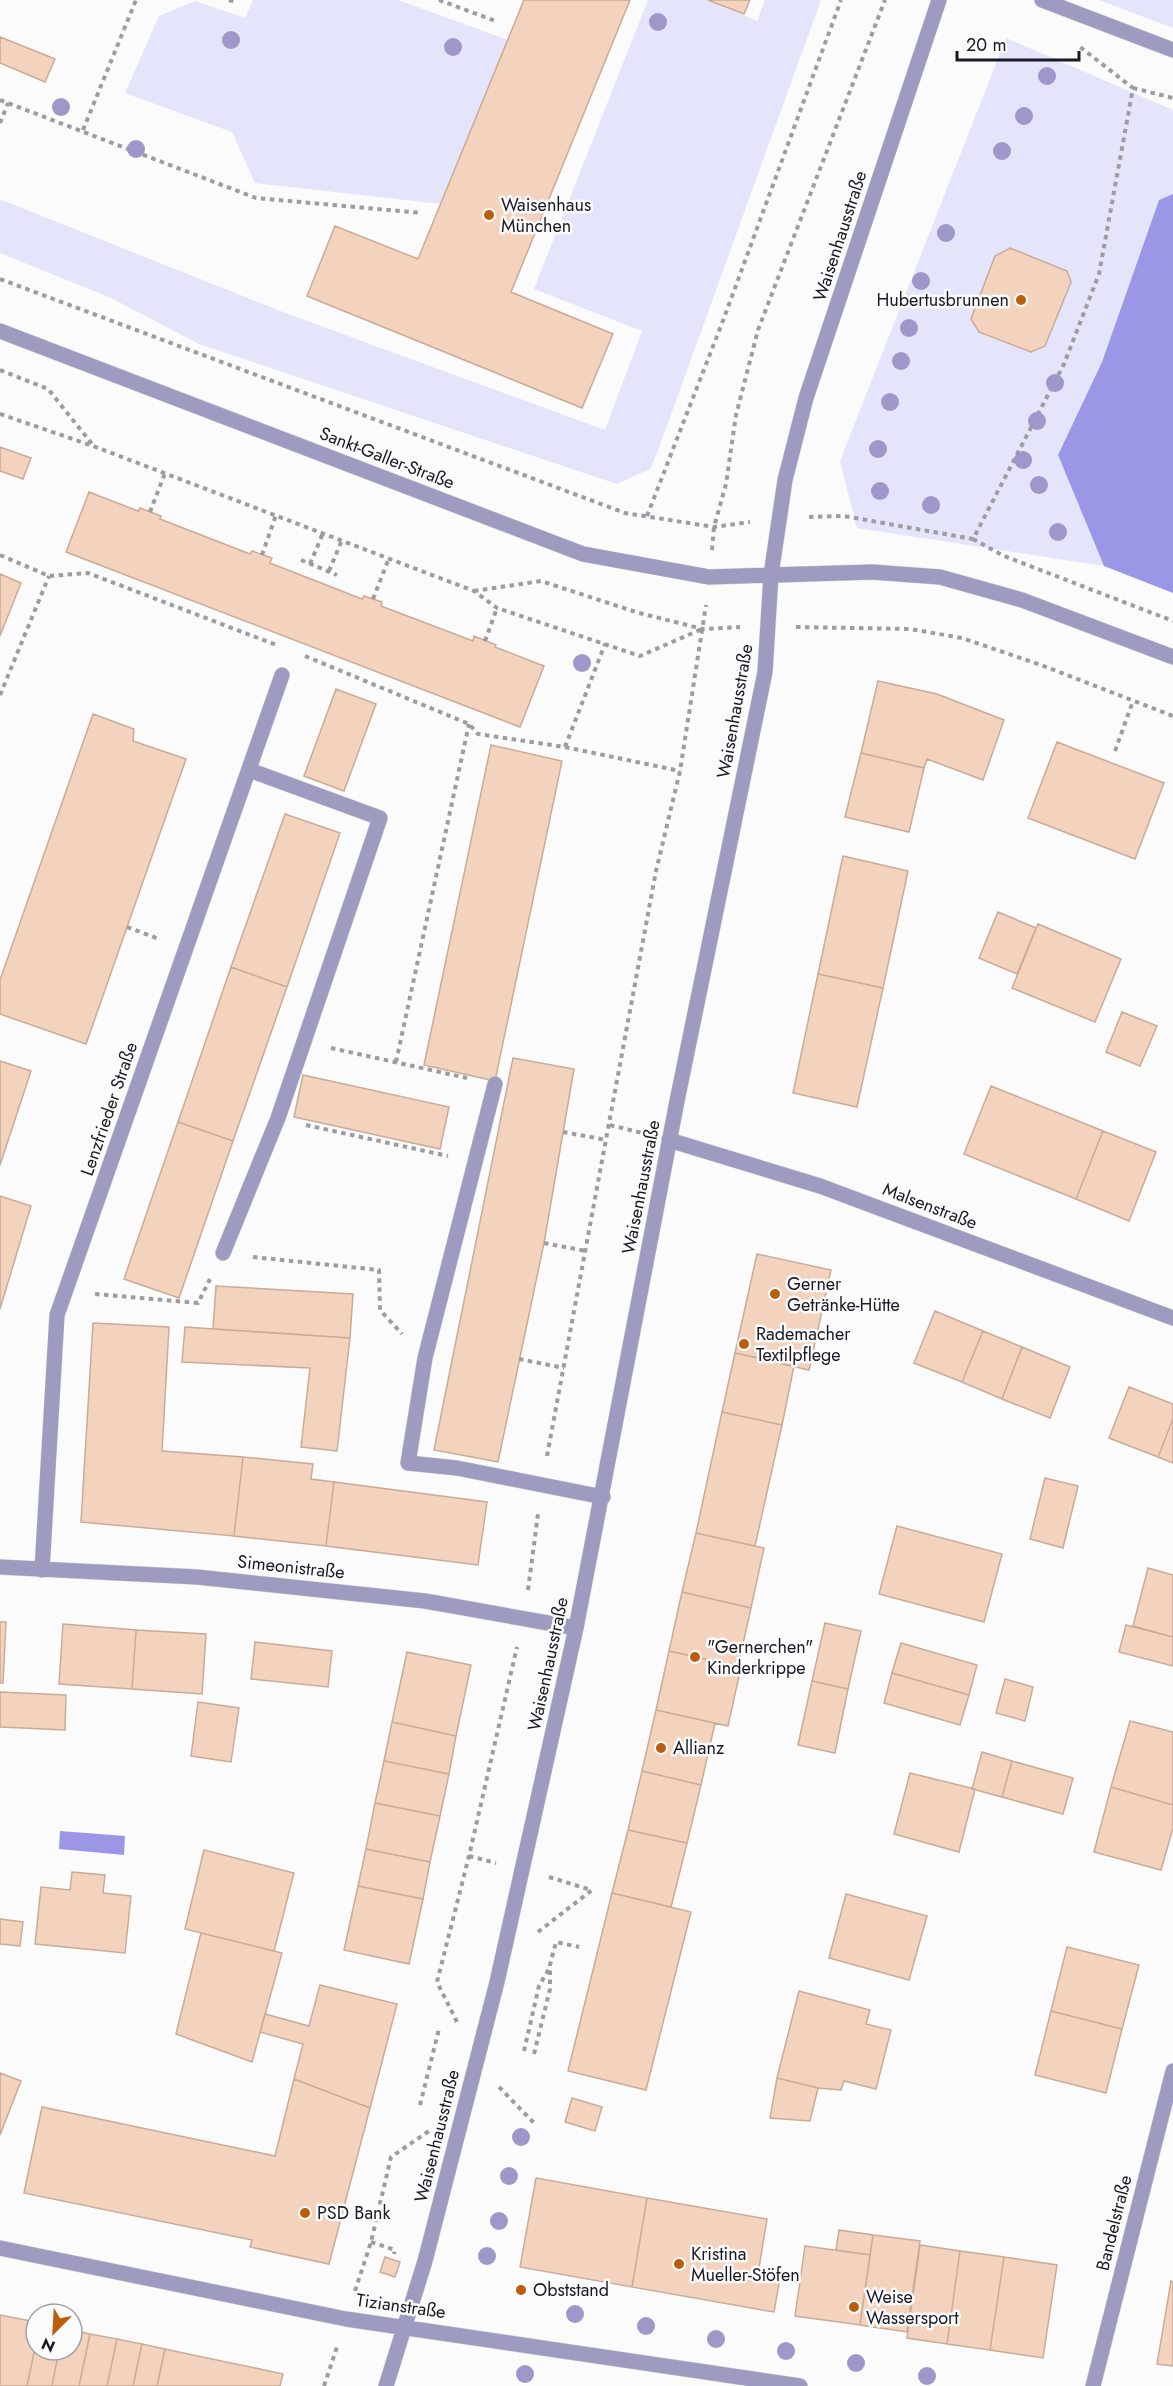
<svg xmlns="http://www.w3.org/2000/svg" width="1173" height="2386" font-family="Jost,sans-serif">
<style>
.green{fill:#e4e4fb}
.water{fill:#9b97e6}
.building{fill:#f3d2be;stroke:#caab98;stroke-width:1.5}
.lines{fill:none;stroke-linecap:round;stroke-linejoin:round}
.minor-casing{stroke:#d7d7d9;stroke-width:16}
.path{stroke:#9c9ca1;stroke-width:4;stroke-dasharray:4.5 4.5;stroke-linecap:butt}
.minor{stroke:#9d9cc0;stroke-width:15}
.tree{fill:#9e97ca}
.poi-dot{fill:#ba5d0c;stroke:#fbfbfb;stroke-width:2}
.labels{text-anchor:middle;stroke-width:5;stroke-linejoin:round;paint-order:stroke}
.poi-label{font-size:18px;fill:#191924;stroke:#fbfbfb;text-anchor:start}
.street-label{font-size:18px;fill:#191924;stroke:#fbfbfb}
</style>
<rect width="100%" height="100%" fill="#fbfbfb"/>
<path class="green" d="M253 0H398L508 40 441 204 255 183 232 132 125 93 159 16 195 1 245 18Z
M648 0H708L757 21 765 0H821L656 456 650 469 617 484 199 344 111 298 0 253V200H2L288 314 605 430 642 331 534 289Z
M1099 0H1173V28Z
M1006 38 1173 110V194L1159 200 1102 362 1058 455 1104 566 857 528 840 461Z"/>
<path class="water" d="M1173 194V593L1104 566 1058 455 1102 362 1159 200Z
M60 1831 125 1836 124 1855 59 1849Z"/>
<path class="building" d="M524 0H630L511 292 613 334 582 408 307 296 335 226 418 259Z
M708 0H750L744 14Z
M0 37 55 59 45 82 0 63Z
M1010 248 1067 271 1071 282 1045 346 1031 352 979 332 971 319 995 256Z
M0 447 31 458 23 479 0 471Z
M89 492 138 511 140 508 161 516 160 519 250 554 252 551 272 558 270 563 362 599 364 596 382 602 381 606 473 641 474 636 496 645 495 647 544 666 520 727 66 552Z
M0 574 21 583 0 636Z
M878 681 937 694 1004 720 983 780 927 759 924 768 861 753Z
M336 689 376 704 344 791 304 776Z
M93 714 134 729 133 741 186 759 86 1044 0 1014V980Z
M1057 742 1164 783 1135 859 1028 818Z
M491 745 562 761 495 1081 424 1065Z
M861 753 924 768 909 832 845 817Z
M285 814 340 833 287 987 231 967Z
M843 856 908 871 883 988 818 974Z
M998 912 1036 928 1017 974 979 958Z
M1038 924 1121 959 1095 1022 1012 988Z
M231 967 287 987 233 1141 178 1122Z
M818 974 883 988 857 1107 793 1093Z
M1122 1012 1157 1026 1140 1066 1106 1052Z
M513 1058 574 1069 544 1243 498 1462 434 1450Z
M0 1061 31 1071 0 1165Z
M303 1075 449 1107 440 1149 294 1117Z
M991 1086 1103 1131 1076 1199 964 1154Z
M178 1122 233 1141 179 1298 124 1279Z
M1103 1131 1156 1152 1129 1221 1076 1199Z
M0 1196 31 1206 0 1309Z
M757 1254 831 1270 809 1370 735 1353Z
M216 1286 353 1294 350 1338 213 1329Z
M935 1311 983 1331 962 1382 914 1363Z
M93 1323 169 1327 162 1451 243 1457 234 1536 81 1522Z
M185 1327 350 1338 337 1451 301 1447 310 1368 182 1362Z
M983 1331 1022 1347 1002 1399 962 1382Z
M1022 1347 1070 1367 1050 1418 1002 1399Z
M735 1353 794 1366 782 1425 722 1412Z
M1129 1387 1173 1404V1419L1158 1457 1109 1438Z
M722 1412 782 1425 755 1546 696 1533Z
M1173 1419V1463L1158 1457Z
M243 1457 313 1464 311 1479 334 1482 326 1546 234 1536Z
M1045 1478 1078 1486 1063 1548 1030 1539Z
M334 1482 487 1502 478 1565 326 1546Z
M897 1526 1002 1554 984 1622 879 1594Z
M696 1533 764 1548 751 1608 682 1592Z
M1148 1568 1173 1575V1637L1133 1626Z
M682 1592 751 1608 738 1666 669 1651Z
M0 1622H6L3 1683H0Z
M825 1623 861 1631 848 1689 812 1681Z
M63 1624 136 1630 132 1689 59 1684Z
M1126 1625 1173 1637V1666L1119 1652Z
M136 1630 206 1634 202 1694 132 1689Z
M255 1642 332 1651 328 1687 251 1679Z
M901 1643 977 1665 969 1695 892 1673Z
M669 1651 741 1667 728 1726 656 1710Z
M407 1652 471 1665 456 1736 392 1722Z
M892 1673 969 1695 960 1725 884 1703Z
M1005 1679 1033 1687 1025 1721 996 1713Z
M812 1681 848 1689 835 1753 798 1745Z
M0 1692 66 1695 65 1730 0 1727Z
M198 1702 239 1708 231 1762 191 1756Z
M656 1710 715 1723 701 1785 642 1771Z
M1130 1721 1173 1732V1805L1111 1787Z
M392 1722 456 1736 449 1774 384 1761Z
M982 1752 1012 1761 1002 1797 972 1789Z
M384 1761 449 1774 440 1816 375 1803Z
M1012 1761 1073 1778 1063 1814 1002 1797Z
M642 1771 701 1785 687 1843 628 1830Z
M910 1773 975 1789 959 1852 894 1834Z
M1111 1787 1173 1805V1828L1161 1870 1094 1852Z
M375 1803 440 1816 430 1862 366 1849Z
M628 1830 687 1843 671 1907 612 1893Z
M366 1849 430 1862 423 1899 358 1886Z
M204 1850 294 1873 274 1951 185 1929Z
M72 1872 105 1875 103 1893 131 1896 125 1953 35 1944 41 1887 70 1890Z
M358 1886 423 1899 409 1964 344 1950Z
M612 1893 691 1912 646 2090 568 2071Z
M846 1894 927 1916 909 1980 829 1958Z
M0 1919 23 1922 20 1946 0 1944Z
M201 1933 282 1953 252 2062 176 2034Z
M1067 1947 1139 1965 1122 2029 1051 2011Z
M320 1985 397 2004 370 2108 294 2079 303 2044 260 2032 265 2014 309 2026Z
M799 1991 870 2010 866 2024 891 2030 876 2089 844 2081 841 2090 818 2088 777 2078Z
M1051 2011 1122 2029 1106 2093 1035 2075Z
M0 2073 21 2081 0 2135Z
M777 2078 818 2088 810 2121 770 2118Z
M294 2079 370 2108 329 2264 250 2247 252 2240 24 2193 42 2107 275 2156Z
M572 2098 602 2107 595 2131 565 2122Z
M536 2178 647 2198 632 2287 520 2267Z
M647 2198 767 2219 758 2274 780 2278 774 2312 632 2287Z
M839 2230 873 2235 870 2255 836 2250Z
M873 2235 920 2241 907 2332 860 2325Z
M920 2245 960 2251 947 2344 907 2338Z
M805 2246 870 2255 860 2325 795 2316Z
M960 2251 1004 2257 990 2350 947 2344Z
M385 2257 400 2262 395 2277 380 2272Z
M1004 2257 1057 2265 1043 2358 990 2350Z
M1171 2281 1173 2282V2366L1157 2364Z
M0 2315 36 2322V2343L27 2386H0Z
M72 2330 90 2334 79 2386H52L59 2350H72Z
M90 2334 117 2339 107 2386H79Z
M117 2339 142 2344 133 2386H107Z
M36 2343V2350H59L52 2386H27Z
M142 2344 165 2349 157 2386H133Z
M165 2349 174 2351 283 2374 280 2386H157Z"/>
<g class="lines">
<g class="minor-casing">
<path id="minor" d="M1042 0 1173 50
M0 331 583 554 709 577 872 572 940 577 1022 600 1173 657
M495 1084 425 1358 408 1463 457 1468 603 1497
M669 1140 820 1186 1173 1318
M223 1253 278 1118 380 818 249 770
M0 1567 197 1577 425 1601 576 1628
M42 1570 57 1315 282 675
M0 2248 346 2319 800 2386
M386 2386 425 2261 497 1982 576 1628 677 1101 765 672 771 575 785 480 806 398 939 0
M1093 2386 1173 2071"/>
</g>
<path class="path" d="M229 0 235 2 236 0
M439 0 498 22
M1133 88 1173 98
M0 100 256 198 422 213
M0 123 8 103
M83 130 136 0
M0 279 625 513 714 527 750 522
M0 370 48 389 93 445
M0 414 93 446 474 591 497 608 640 656 702 629
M150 512 165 473
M647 516 724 318 841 0
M809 517 844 516 973 539 1064 364 1099 274 1133 88 1080 47
M973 539 1004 556 1173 621
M712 550 714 527 726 484 736 415 758 330 885 0
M0 555 49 576 88 573 279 646
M262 555 276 515
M301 560 337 575
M310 564 323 533
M329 571 342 540
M474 591 541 581 639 613 703 629 740 627
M373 599 389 558
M796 627 910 629 962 638 1041 665 1173 716
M485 641 497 608
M305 656 469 724 478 734 565 747 680 771
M0 695 49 576
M565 747 605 644
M1115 751 1133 701
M127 927 159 939
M331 1048 467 1078
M396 1062 469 724
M306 1125 448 1156
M610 1125 642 1133
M563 1132 607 1140
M544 1243 586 1251
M253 1257 379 1270 380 1310 402 1334
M95 1294 198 1303 210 1279
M519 1359 564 1368
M547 1456 656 871 680 771 706 605
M528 1590 538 1514
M469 1856 496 1863
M549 1877 591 1890
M538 1932 592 1890
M457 2022 437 1982 469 1856 517 1647
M524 2051 539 1986 550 1967
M534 2054 550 1989V1965L556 1942 579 1947
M499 2087 535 2124
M420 2105 439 2029
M371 2242 395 2250 394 2254
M355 2291 371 2242 391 2157 429 2131
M324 2386 337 2347"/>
<use href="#minor" class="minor"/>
</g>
<g class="tree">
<circle cx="658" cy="22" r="9"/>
<circle cx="231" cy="40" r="9"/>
<circle cx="453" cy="47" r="9"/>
<circle cx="1047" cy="76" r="9"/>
<circle cx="61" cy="107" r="9"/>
<circle cx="1024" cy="116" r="9"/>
<circle cx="136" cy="149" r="9"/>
<circle cx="1002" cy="151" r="9"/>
<circle cx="946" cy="233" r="9"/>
<circle cx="921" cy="281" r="9"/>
<circle cx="909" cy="328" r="9"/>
<circle cx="901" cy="361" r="9"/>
<circle cx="1055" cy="383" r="9"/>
<circle cx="890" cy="402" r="9"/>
<circle cx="1037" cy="421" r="9"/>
<circle cx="878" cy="449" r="9"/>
<circle cx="1023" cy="460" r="9"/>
<circle cx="1039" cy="485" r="9"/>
<circle cx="880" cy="491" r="9"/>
<circle cx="931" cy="505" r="9"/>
<circle cx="1058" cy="532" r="9"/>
<circle cx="582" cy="663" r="9"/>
<circle cx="521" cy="2137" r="9"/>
<circle cx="509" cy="2176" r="9"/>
<circle cx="499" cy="2221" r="9"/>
<circle cx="487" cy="2256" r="9"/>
<circle cx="575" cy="2314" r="9"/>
<circle cx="646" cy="2326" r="9"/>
<circle cx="716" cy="2339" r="9"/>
<circle cx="786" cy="2351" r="9"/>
<circle cx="856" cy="2363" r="9"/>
<circle cx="525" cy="2374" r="9"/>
<circle cx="927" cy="2376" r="9"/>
</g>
<g class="poi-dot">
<circle cx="489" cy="215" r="6"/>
<circle cx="1021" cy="300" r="6"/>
<circle cx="775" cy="1294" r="6"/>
<circle cx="744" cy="1344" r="6"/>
<circle cx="695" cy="1657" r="6"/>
<circle cx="661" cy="1748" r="6"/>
<circle cx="305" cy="2213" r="6"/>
<circle cx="679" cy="2264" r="6"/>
<circle cx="521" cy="2290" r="6"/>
<circle cx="854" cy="2307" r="6"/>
</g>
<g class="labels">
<g class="poi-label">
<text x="501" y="211">Waisenhaus<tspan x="501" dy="21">München</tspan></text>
<text x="1009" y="306" text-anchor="end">Hubertusbrunnen</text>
<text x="787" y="1290">Gerner<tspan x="787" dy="21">Getränke-Hütte</tspan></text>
<text x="756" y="1340">Rademacher<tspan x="756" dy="21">Textilpflege</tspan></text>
<text x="707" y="1653">"Gernerchen"<tspan x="707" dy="21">Kinderkrippe</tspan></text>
<text x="673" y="1754">Allianz</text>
<text x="317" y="2219">PSD Bank</text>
<text x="691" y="2260">Kristina<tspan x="691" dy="21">Mueller-Stöfen</tspan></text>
<text x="533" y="2296">Obststand</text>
<text x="866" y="2303">Weise<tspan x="866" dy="21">Wassersport</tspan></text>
</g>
<g class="street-label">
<text transform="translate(840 236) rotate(-72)" y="6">Waisenhausstraße</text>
<text transform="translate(387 458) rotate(21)" y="6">Sankt-Galler-Straße</text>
<text transform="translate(735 711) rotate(-80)" y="6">Waisenhausstraße</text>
<text transform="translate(109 1109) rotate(-71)" y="6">Lenzfrieder Straße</text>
<text transform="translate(641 1187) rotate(-79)" y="6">Waisenhausstraße</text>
<text transform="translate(930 1206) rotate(21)" y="6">Malsenstraße</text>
<text transform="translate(291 1567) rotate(6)" y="6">Simeonistraße</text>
<text transform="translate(548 1664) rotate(-78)" y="6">Waisenhausstraße</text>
<text transform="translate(437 2136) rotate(-76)" y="6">Waisenhausstraße</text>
<text transform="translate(1114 2223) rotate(-76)" y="6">Bandelstraße</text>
<text transform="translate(401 2306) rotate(8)" y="6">Tizianstraße</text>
</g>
</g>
<g transform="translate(54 2332) rotate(204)"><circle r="28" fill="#fbfbfb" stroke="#a1a1a5" stroke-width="1.5"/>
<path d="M0-4.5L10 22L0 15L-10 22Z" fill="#ba5d0c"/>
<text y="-9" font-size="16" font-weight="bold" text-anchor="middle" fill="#191924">N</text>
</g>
<path d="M957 51v9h122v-9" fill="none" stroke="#191924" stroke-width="3"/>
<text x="966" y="51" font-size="18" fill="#191924" stroke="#fbfbfb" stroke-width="4.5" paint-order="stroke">20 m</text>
</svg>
